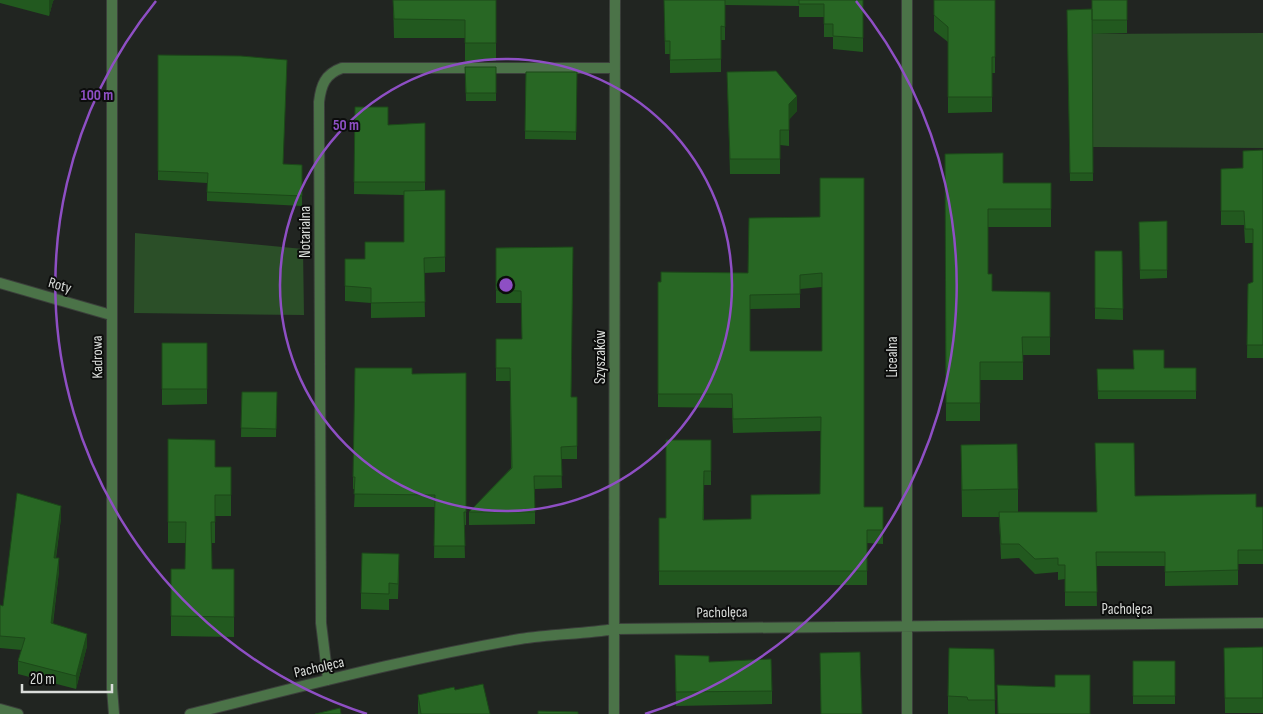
<svg xmlns="http://www.w3.org/2000/svg" width="1263" height="714" font-family="'Sofia Sans Condensed',sans-serif">
<style>
.green{fill:#2b4f28}
.lines{fill:none;stroke-linecap:round;stroke-linejoin:round}
.street-casing{stroke:#3b3f3b;stroke-width:12}
.street{stroke:#4b7348;stroke-width:10}
.wall{fill:#22591f;fill-rule:evenodd}
.shaded-wall{fill:#1c4819}
.building{fill:#286724;stroke:#1c4819;fill-rule:evenodd}
.ring{fill:none;stroke:#8e4fc4;stroke-width:2.5}
.labels{text-anchor:middle;stroke-width:4;stroke-linejoin:round;paint-order:stroke}
.street-label{font-size:15px;fill:#daddda;stroke:#0c0d0c}
.centre{fill:#8e4fc4;stroke:#0c0d0c;stroke-width:2.5}
.ring-label{font-size:15px;text-anchor:middle;font-weight:bold;fill:#8e4fc4;stroke:#0c0d0c;stroke-width:4;stroke-linejoin:round;paint-order:stroke}
</style>
<rect width="100%" height="100%" fill="#212521"/>
<path class="green" d="M1263 33V148L1093 147 1092 34Z
M135 233 303 249 304 315 134 313Z"/>
<g class="lines">
<g class="street-casing">
<path id="street" d="M112 0V688L114 714
M907 0V714
M0 283 111 315
M328 680 321 623 319 102C321 85 325 74 342 68H615
M0 709 18 714
M190 714C300 687 409 658 520 639 551 634 583 634 615 629L1263 623
M614 714 615 0"/>
</g>
<use href="#street" class="street"/>
</g>
<path class="wall" d="M0 0H54L53 1 49 16 0 3Z
M393 0H496V61H465V38H394Z
M664 0H863V52L833 49V37H824V17H799V6L725 5V40H721V72L670 73V54H665Z
M934 0H995V73H992V112L948 113V42L934 31Z
M1092 0H1127V33L1092 34Z
M1092 9 1093 181H1070L1067 10Z
M158 55 283 164 302 165V206L207 201V183L158 180Z
M465 67H496V101H466Z
M526 72H577L576 140 525 139Z
M727 72 797 111 789 119V146L780 145V174H730Z
M355 107 388 125 425 123V191L445 190V272L424 273 425 317 371 318V303L345 301V259H365L404 242V195L354 194Z
M1263 150V358H1247L1248 284 1253 282V243H1245L1244 225H1221V169L1243 168Z
M945 154 1003 183H1051V227H988V274L992 291 1050 292V355H1023V380H980V421H946Z
M820 217 864 507H883V544L867 543V585H659V518H666L711 440V485H704V520L751 519 820 494 821 431 733 433 732 408 658 407V282L748 273ZM822 287V351H750V309L800 308V289Z
M1167 221V278L1140 279 1139 222Z
M573 247 571 397H577V459H561L562 488 535 489V524L469 525V512L511 468 510 381H496V339H522L521 303H496V248Z
M1095 251H1122L1123 320 1095 319Z
M162 343H207V404L162 405Z
M1133 350 1164 368H1196V399H1098L1097 369H1134Z
M466 373V525H464L465 558H434L435 507H354L355 489H353V477L412 374Z
M242 392H277L276 437H241Z
M168 439 215 467H231V516H215V543H212V569H234V637L171 636V569H185L186 543H168Z
M961 445 1018 489V512H1097L1135 496 1256 507H1263V564H1238V585L1165 586V566H1096L1097 606H1065V579L1058 580V572L1035 574 1019 558 1001 559 999 517H962Z
M61 518 56 558 59 571 53 624 87 646 76 689 18 674V661L22 650 0 648V605L3 606Z
M399 570 398 599H389V610L361 609V593Z
M1263 647V713H1225L1224 648Z
M994 649 995 714H948V696Z
M675 655 709 662 772 691V704L676 706Z
M1133 661H1175V704H1133Z
M418 695 490 714H418Z"/>
<path class="shaded-wall" d="M49 0H54L53 1 49 16Z
M797 96V111L789 120V104Z
M61 506V518L54 570V558Z
M59 558V571L51 636V623Z
M87 634V646L76 689V676Z"/>
<path class="building" d="M393 0H496V43H465V20L394 19Z
M664 0H725V27L721 26V59L670 60V41H665Z
M799 0H863V38L833 36V24H824V4H799Z
M934 0H995V57H992V97H948V27L934 15Z
M1092 0H1127V20H1092Z
M1092 9 1093 173H1070L1067 10Z
M158 55 241 56 287 60 283 164 302 165V196L207 192 208 173 158 171Z
M465 67H496V93H466Z
M776 71 797 96 789 104V130H780V159H730L727 72Z
M526 72H577L576 132 525 131Z
M355 107H388V125L425 123V182H354Z
M1263 150V345H1247L1248 284 1253 282V229H1245L1244 211H1221V169L1243 168V151Z
M1003 153V183H1051V209H988V274H992V291L1050 292V337H1022L1023 362H980V403H946L945 154Z
M820 178H864V507H883V530H867V571H659V518H666V440H711V471H704L703 520 751 519V495L820 494 821 417 733 419 732 394H658V282H661V272L748 273 749 218 820 217ZM822 273V351H750V295L800 294V275Z
M445 190V257L424 258 425 302 371 303V288L345 286V259H365V242H404V191Z
M1167 221V270H1140L1139 222Z
M573 247 571 397H577V446L561 447 562 476H534L535 512H469L512 468 510 368H496V339H522L521 291 496 290V248Z
M1095 251H1122L1123 309 1095 308Z
M162 343H207V389H162Z
M1133 350H1164V368H1196V391H1098L1097 369H1134Z
M355 368H412V374L466 373V512H464L465 546H434L435 495 354 494 355 477H353Z
M242 392H277L276 429 241 428Z
M168 439 215 440V467H231V495H215V522H211L212 569H234V617L171 616V569H185L186 522H168Z
M1095 443H1134L1135 496 1256 494V507H1263V550H1238V570L1165 572V552H1096L1097 592H1065V565H1058V558L1035 559 1019 544H1001L999 512H1097Z
M1017 444 1018 489 962 490 961 445Z
M17 493 61 506 54 558H59L51 623 87 634 76 676 18 661 25 638 0 636V605L3 606Z
M362 553 399 554 398 584 389 583V594L361 593Z
M1263 647V698H1225L1224 648Z
M949 648 994 649 995 700H968L967 697 948 696Z
M860 652 862 714H821L820 653Z
M675 655 709 656V662L771 659 772 691 676 692Z
M1133 661H1175V696H1133Z
M1055 675H1090V714H998L997 685 1055 687Z
M483 684 490 714H421L418 695 454 687 455 690Z
M340 708 341 714H315Z
M538 711 578 712V714H538Z"/>
<g class="ring">
<circle cx="506" cy="285" r="226"/>
<path d="M367 714A451 451 0 0 1 156 1M856 1A451 451 0 0 1 645 714"/>
</g>
<g class="labels">
<g class="street-label">
<text transform="translate(305 232) rotate(-90)" y="5">Notarialna</text>
<text transform="translate(60 285) rotate(16)" y="5">Roty</text>
<text transform="translate(97 357) rotate(-91)" y="5">Kadrowa</text>
<text transform="translate(600 357) rotate(-90)" y="5">Szyszaków</text>
<text transform="translate(892 357) rotate(-90)" y="5">Licealna</text>
<text x="1127" y="614">Pacholęca</text>
<text transform="translate(722 612) rotate(-1)" y="5">Pacholęca</text>
<text transform="translate(319 667) rotate(-13)" y="5">Pacholęca</text>
</g>
</g>
<circle cx="506" cy="285" r="8" class="centre"/>
<g class="ring-label">
<text x="97" y="100">100 m</text>
<text x="346" y="130">50 m</text>
</g>
<path d="M22 684v8h90v-8" fill="none" stroke="#daddda" stroke-width="2.5"/>
<text x="30" y="684" font-size="15" fill="#daddda" stroke="#0c0d0c" stroke-width="4" paint-order="stroke">20 m</text>
</svg>
